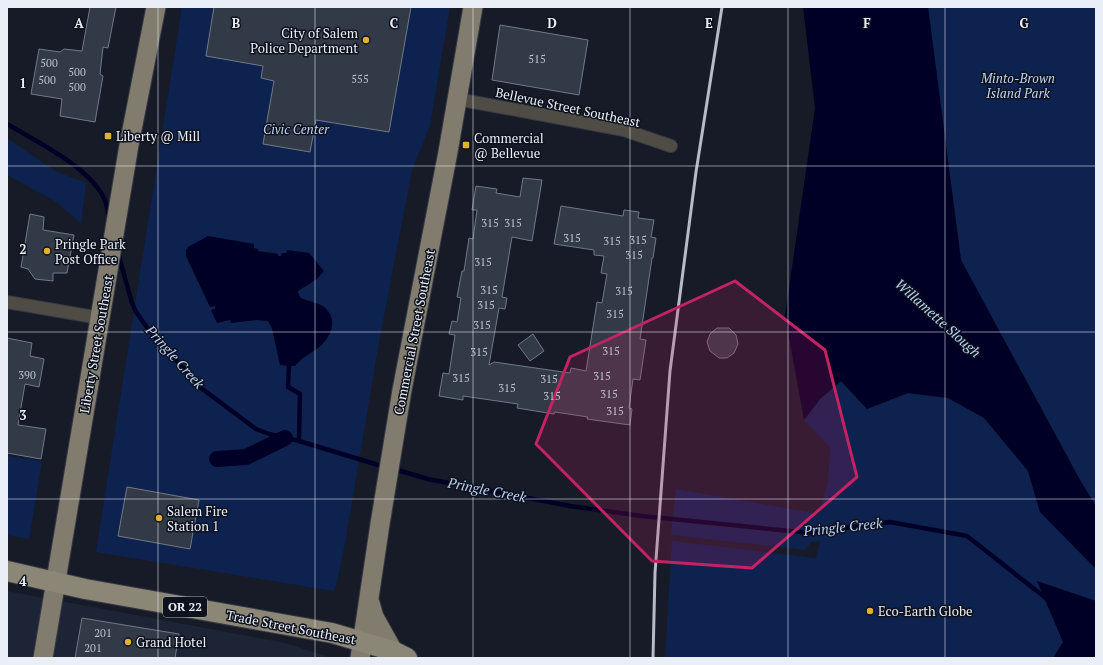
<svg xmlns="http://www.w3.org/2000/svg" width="1103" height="665" font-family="'PT Serif',serif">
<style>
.built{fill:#1c2435}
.green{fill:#0e2250;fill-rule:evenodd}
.water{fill:#000026}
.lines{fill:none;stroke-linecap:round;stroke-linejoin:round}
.stream{stroke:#000026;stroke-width:4.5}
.canal{stroke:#000026;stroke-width:16}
.building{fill:#333a47;stroke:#717987}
.minor-casing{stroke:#343944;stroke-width:14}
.primary-casing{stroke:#343944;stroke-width:21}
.trunk-casing{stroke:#343944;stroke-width:22}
.minor{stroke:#4f4c45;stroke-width:12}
.primary{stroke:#827c6f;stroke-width:19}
.trunk{stroke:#8c8677;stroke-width:20}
.rail{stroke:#b7bbc5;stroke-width:3}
.marked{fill:#c42363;fill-opacity:0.2;stroke:#c42363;stroke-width:3;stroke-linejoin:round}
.grid{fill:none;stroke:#eaeef7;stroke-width:1;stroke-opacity:0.55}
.poi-dot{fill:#dfb133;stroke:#0d121d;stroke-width:1.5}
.labels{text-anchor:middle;stroke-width:3;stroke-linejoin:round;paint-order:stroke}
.number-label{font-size:11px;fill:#bcc1cb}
.shield{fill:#0d121d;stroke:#a8acb6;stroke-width:1}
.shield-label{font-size:12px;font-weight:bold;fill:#eaeef7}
.poi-label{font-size:13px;fill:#eaeef7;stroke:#0d121d;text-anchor:start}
.park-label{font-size:13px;font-style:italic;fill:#bed2f9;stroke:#0d121d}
.street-label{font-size:13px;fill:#eaeef7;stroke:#0d121d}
.water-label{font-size:14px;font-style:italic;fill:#bbd0f7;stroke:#0d121d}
.grid-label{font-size:13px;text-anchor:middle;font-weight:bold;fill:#eaeef7;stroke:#0d121d;stroke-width:3;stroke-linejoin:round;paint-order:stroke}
</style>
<rect width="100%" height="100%" fill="#161b27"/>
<path class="built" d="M7 591 285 643 332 658H7Z"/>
<path class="green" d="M182 7H450L430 126 412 170 379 342 345 543 337 582 334 591 96 552ZM254 244V248L258 251 278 254V256H281L286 253 309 284 298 291C298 299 304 299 310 301 318 303 327 308 330 315 337 335 321 347 306 355 303 357 301 359 298 360 293 363 286 363 280 365L272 328 268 321 257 320 231 323V320L211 310 215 309V306L210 307 186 256V250ZM127 487 199 500 190 549 118 536Z
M928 7H1096V506L1080 480 961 260Z
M7 138 55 171 86 183 81 224 58 203 7 175Z
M841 381 867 409 908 393 948 398 984 418 1028 471 1040 512 1096 569V601L1037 581 1063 642 1053 658H665L672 541 816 558 820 541 811 542 806 550 671 535 676 489 819 514 828 482 830 447 804 420 820 399Z
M7 456 42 461 29 539 7 535Z"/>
<path class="water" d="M803 7H928L961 260 1080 480 1096 506V569L1040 512 1028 471 984 418 948 398 908 393 867 409 841 381 820 399 804 420 785 316 815 108Z
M208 236 254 244V248L258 249V251L278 254V256H281L282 253H286L287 250 309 253 324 271 317 279 298 291V293L301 298C309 302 317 302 324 307 340 320 330 339 317 349 308 355 302 357 295 366L280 365 272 328 268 321 257 320 231 323 230 320 217 323 211 310 215 309V306L210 307 186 256V250L188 247Z
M1037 581 1096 601V658H1053L1063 642Z"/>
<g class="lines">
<path class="stream" d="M7 124C37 142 88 166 104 198 107 204 108 212 109 219
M118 253 132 303 136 312 148 329 201 388 256 429 269 434 299 441 385 467
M289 365 288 387 300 394 299 441
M394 469 428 479 570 506 642 516 810 533 890 522 967 536 1047 599"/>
<path class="canal" d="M217 459 246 457 285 438"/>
</g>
<path class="building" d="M90 7H116L108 48 103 47 100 74 103 76 95 122 60 116 62 99 31 94 39 49 60 52 64 49 82 51Z
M214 7H411L389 132 316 120 310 152 263 144 274 81 261 78 263 66 206 56Z
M500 25 588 40 579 95 492 80Z
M523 178 542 180 532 241 512 237 502 297 507 298 505 309 499 308 489 365 494 362 570 373 571 368 586 371 597 302 602 303 607 274 601 273 604 256 594 255V250L554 244 561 206 623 216 624 210 639 212 638 218 654 220 651 237 656 238 653 258H652L640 339 646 340 640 380 633 379 629 408 632 409 630 425 587 419 588 417 555 412 554 414 517 408 518 404 463 396V400L439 396 443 373 449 374 455 335 449 334 452 321 457 322 461 298 457 297 462 271H464L469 238 473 239 477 210H472L476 186 497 189 496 193 520 197Z
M30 214 44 217 43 230 74 235 67 273H53V281L35 279 28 269 21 267Z
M717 328H729L736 335 738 344 734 353 727 358H719L710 351 707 342 710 334Z
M533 334 544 351 530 361 518 345Z
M7 338 32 343 30 356 44 359 39 387 25 384 18 425 46 429 41 459 7 453Z
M127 487 199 500 190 549 118 536Z
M82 618 179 634 175 658H75Z"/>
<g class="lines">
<g class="minor-casing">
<path id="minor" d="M457 99 624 130 671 146
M7 302 100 318"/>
</g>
<g class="primary-casing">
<path id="primary" d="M370 603 374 617 393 651
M43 658 129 145 156 7
M360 658 380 524 402 390 448 152 473 7"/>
</g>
<g class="trunk-casing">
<path id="trunk" d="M7 571 85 589 332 633 393 651 407 658"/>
</g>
<use href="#minor" class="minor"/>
<use href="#primary" class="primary"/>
<use href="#trunk" class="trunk"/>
<path class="rail" d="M653 658 655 573 670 371 696 172 722 7"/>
</g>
<path class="marked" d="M735 281 825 350 857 477 752 568 652 561 536 444 570 357Z"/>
<path class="grid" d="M158 7V658M315 7V658M473 7V658M630 7V658M788 7V658M945 7V658M7 166H1096M7 332H1096M7 499H1096"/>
<g class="poi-dot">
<circle cx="366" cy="40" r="4"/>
<rect x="104" y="132" width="8" height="8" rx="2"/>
<rect x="462" y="141" width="8" height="8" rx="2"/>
<circle cx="47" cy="251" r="4"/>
<circle cx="159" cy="518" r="4"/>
<circle cx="870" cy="611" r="4"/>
<circle cx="128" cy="642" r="4"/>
</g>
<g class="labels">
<g class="number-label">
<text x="537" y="63">515</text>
<text x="49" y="67">500</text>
<text x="77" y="76">500</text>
<text x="360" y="83">555</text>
<text x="47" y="84">500</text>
<text x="77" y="91">500</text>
<text x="490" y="227">315</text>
<text x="513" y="227">315</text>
<text x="572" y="242">315</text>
<text x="638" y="244">315</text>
<text x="612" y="245">315</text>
<text x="634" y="259">315</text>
<text x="483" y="266">315</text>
<text x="489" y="294">315</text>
<text x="624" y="295">315</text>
<text x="486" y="309">315</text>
<text x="615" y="318">315</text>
<text x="482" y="329">315</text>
<text x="611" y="355">315</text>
<text x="479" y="356">315</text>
<text x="27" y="379">390</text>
<text x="602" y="380">315</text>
<text x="461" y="382">315</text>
<text x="549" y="383">315</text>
<text x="507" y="392">315</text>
<text x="609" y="398">315</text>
<text x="552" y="400">315</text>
<text x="615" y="415">315</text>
<text x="103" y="637">201</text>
<text x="93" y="652">201</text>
</g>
<rect class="shield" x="163" y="597" width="44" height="20" rx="3"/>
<g class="shield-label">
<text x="185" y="611">OR 22</text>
</g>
<g class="poi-label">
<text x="358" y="38" text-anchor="end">City of Salem<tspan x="358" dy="15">Police Department</tspan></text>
<text x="116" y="141">Liberty @ Mill</text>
<text x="474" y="143">Commercial<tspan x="474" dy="15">@ Bellevue</tspan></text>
<text x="55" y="249">Pringle Park<tspan x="55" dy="15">Post Office</tspan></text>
<text x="167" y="516">Salem Fire<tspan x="167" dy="15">Station 1</tspan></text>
<text x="878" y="616">Eco-Earth Globe</text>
<text x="136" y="647">Grand Hotel</text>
</g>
<g class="park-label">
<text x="1018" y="83">Minto-Brown<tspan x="1018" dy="15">Island Park</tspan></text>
<text x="296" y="134">Civic Center</text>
</g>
<g class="street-label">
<text transform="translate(568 107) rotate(12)" y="5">Bellevue Street Southeast</text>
<text transform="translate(414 332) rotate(-79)" y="5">Commercial Street Southeast</text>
<text transform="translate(96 344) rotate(-80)" y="5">Liberty Street Southeast</text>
<text transform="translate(291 627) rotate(11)" y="5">Trade Street Southeast</text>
</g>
<g class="water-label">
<text transform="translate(938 318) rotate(42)" y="5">Willamette Slough</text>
<text transform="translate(175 357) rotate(48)" y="5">Pringle Creek</text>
<text transform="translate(487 490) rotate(11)" y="5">Pringle Creek</text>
<text transform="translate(843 527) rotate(-6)" y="5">Pringle Creek</text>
</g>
</g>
<g class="grid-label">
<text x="79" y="28">A</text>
<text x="236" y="28">B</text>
<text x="394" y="28">C</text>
<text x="552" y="28">D</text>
<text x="709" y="28">E</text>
<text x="867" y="28">F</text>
<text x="1024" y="28">G</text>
<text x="23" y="88">1</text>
<text x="23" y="254">2</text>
<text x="23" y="420">3</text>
<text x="23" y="586">4</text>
</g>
<rect width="1103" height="665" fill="none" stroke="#eaeef7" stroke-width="16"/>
</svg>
